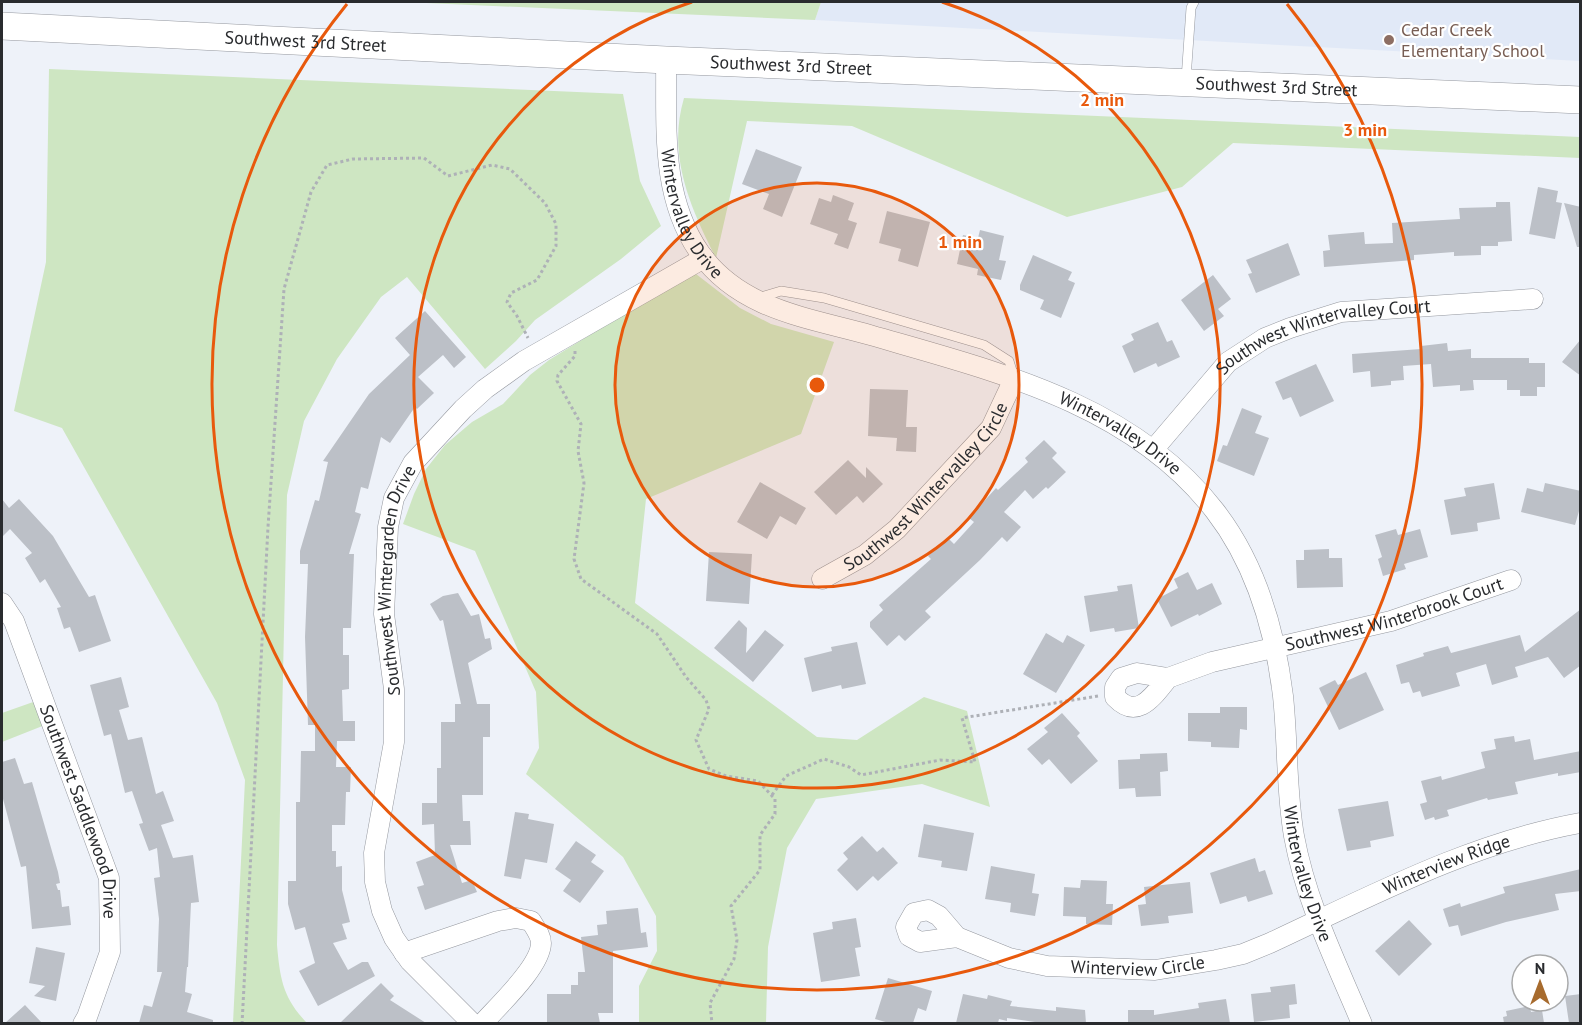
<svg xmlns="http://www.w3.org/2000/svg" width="1582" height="1025" font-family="'PT Sans',sans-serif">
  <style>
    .built { fill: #e1e9f7 }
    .green { fill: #cee6c2 }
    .building { fill: #bcc0c7 }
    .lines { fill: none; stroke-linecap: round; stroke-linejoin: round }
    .service-casing { stroke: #95989f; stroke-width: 10 }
    .minor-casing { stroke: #95989f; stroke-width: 21 }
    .secondary-casing { stroke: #95989f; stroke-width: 28 }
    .path { stroke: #aeb1b7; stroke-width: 3; stroke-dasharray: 3 3; stroke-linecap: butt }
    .service { stroke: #fff; stroke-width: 9 }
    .minor { stroke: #fff; stroke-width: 20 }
    .secondary { stroke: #fff; stroke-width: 27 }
    .ring { fill: none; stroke: #e8590c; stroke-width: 3 }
    .education-dot { fill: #8d6e63; stroke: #fff; stroke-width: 2 }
    .labels { text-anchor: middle; stroke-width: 4.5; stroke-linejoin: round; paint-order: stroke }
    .education-label { font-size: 18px; fill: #785e54; stroke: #fff; text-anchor: start }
    .street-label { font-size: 18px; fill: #292b2e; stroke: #fff }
    .centre { fill: #e8590c; stroke: #fff; stroke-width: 3 }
    .ring-label { font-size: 18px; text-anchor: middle; font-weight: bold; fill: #e8590c; stroke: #fff; stroke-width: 4.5; stroke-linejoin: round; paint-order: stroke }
  </style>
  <rect width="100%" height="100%" fill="#eef2f9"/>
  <path class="built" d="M821 2H1580V61L815 20Z"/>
  <path class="green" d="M404 2H821L815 20Z
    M49 69 623 94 640 181 661 226 621 259 535 320 516 341 485 369 407 277 381 297 337 359 304 421 287 495 277 945C280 979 283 998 307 1023H233L245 780 217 703 62 428 14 411 46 262Z
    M684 98 1580 137V158L1233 143 1182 187 1067 217 852 126 747 121 716 258C690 207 667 155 684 98Z
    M696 274 740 308 771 324 834 342 801 434 646 499 635 603 817 737 857 740 924 697 967 711 990 807 922 784 816 799 787 848 768 947 766 1023H639V986L657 951 656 916 623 857 526 774 539 748 536 692 475 551 403 524 414 494 426 469 445 445 472 422 503 404 530 375 549 360 686 276Z
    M36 701 45 725 2 742V713Z"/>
  <path class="building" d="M756 149 802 167 782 217 763 209 769 194 742 184Z
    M1538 187 1558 191 1556 202 1562 203 1555 239 1529 234Z
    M833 195 854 203 848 220 857 223 848 249 834 244 838 234 810 224 819 198 831 202Z
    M1496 202H1510L1512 241 1498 242V246H1481V255L1454 256V252L1414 255V260L1324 267 1323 251 1330 250 1328 235 1364 232 1365 244 1393 243 1392 223 1460 219 1459 208 1496 207Z
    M1564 203 1581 207V247H1577Z
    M887 211 930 222 918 267 898 261 901 249 879 243Z
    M980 230 1004 236 999 260 1006 261 1001 280 977 275 978 269 957 264 963 235 978 238Z
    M1288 243 1300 275 1256 293 1248 274 1252 273 1246 260Z
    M1033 255 1072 272 1068 280 1075 283 1061 318 1040 309 1044 300 1020 290V285Z
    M1213 275 1231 299 1218 309 1224 316 1204 331 1181 300Z
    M425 311 466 357 454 368 443 355 418 377 434 393 417 409 415 407 390 443 381 437 368 489 361 487 355 512 361 514 349 554H354L351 628H343V655H349V689L342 690 343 721H355V741H337L336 767H351L350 792H346L345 825H332V851H336V867L342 866V890L350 922 342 924 347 939 333 943 348 970 362 962H368L375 976 318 1006 299 971 315 963 305 927 295 930 288 904V881H296V802H300L301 751H315V725H308L305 637 308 564H300V551L315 500 319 501 328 462 323 461 369 394 410 355 395 338Z
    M1158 322 1167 342 1172 340 1180 357 1158 367 1156 363 1134 373 1122 346 1134 340 1131 334Z
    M1581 339V376L1562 362Z
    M1447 343 1448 351 1471 349V358H1529V363H1545V387H1537V396H1520V390H1507V380H1473L1474 390 1460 391V385L1433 387 1431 364 1403 366 1404 380 1391 381V385L1371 387 1370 371 1353 373 1352 354 1421 349V346Z
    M1316 364 1334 401 1300 417 1291 397 1283 400 1275 382Z
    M870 389 908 390 906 427H917L916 452 896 451 897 438 868 436Z
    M1242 408 1262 416 1255 433 1269 438 1254 476 1217 461 1223 445 1227 446Z
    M1044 440 1057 453 1052 458 1066 472 1048 489 1046 487 1033 499 1025 490 1004 512 1021 527 1007 542 1002 537 980 560 925 611 931 617 905 641 899 635 887 646 870 627V622L883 610 879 605 931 559 928 556 948 538 954 544 974 522 969 518 996 488 998 490 1028 462 1025 458Z
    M848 460 866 478V467L883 484 863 503 857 496 836 515 814 492Z
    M760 482 806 508 796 525 780 516 767 539 737 522Z
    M1494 483 1500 519 1477 523 1478 531 1451 535 1444 500 1466 496 1464 488Z
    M1545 483 1581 491V504L1575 525 1521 512 1527 488 1543 492Z
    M2 499 9 508 19 499 53 536 89 597 95 595 111 641 79 652 70 627 64 629 57 608 61 607 45 579 40 583 25 558 32 553 10 529 2 537Z
    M1396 529 1398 535 1420 529 1428 557 1404 564 1406 569 1383 576 1378 559 1382 557 1375 535Z
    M1329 549V558H1342L1343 587 1297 588 1296 560H1304V550Z
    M709 552 752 554 749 604 706 601Z
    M1188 572 1197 590 1212 583 1222 604 1199 616 1198 614 1171 627 1157 599 1178 588 1174 579Z
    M1132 584 1139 628 1115 632 1114 628 1090 632 1084 596 1118 591 1117 586Z
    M458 593 471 616 479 614 485 639 490 638 492 649 468 663 477 704H490V737H483V795H462L463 821H470L471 845H450L462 883 472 880 477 892 425 910 417 887 424 885 416 862 435 855 434 824 422 825V803H437V768H441V722H455V704H461L443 620 440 621 430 604 443 596Z
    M1581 609V665L1564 678 1548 657 1515 667 1518 677 1492 685 1486 664 1456 673 1460 686 1422 697 1420 691 1413 693 1409 682 1401 684 1396 665 1424 656 1423 653 1448 646 1451 653 1520 635 1525 652Z
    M739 620 747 628 746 653 765 630 784 645 753 682 714 648Z
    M1046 633 1063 643 1067 635 1085 645 1056 693 1023 674Z
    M857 642 866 684 842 689 841 685 812 692 804 658 832 651 831 647Z
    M1366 672 1384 710 1339 730 1319 688 1335 680 1338 685Z
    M121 677 129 707 119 710 128 740 142 737 156 794 163 791 174 821 161 825 173 858 193 855 199 902 191 903 188 967H187L185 992 192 994 187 1012 213 1020V1023H139L144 1005 152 1007 162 972H157L159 919 154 878 160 877 157 848 149 851 139 824 143 823 132 791 125 793 111 734 104 736 90 685Z
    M1220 707H1247V730L1240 729 1239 748 1211 747V742L1188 741V713H1220Z
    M1062 713 1080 733 1077 736 1098 761 1071 784 1049 759 1042 765 1027 749 1048 732 1044 728Z
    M1514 736 1515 742 1530 739 1534 760 1581 751V772L1558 776V773L1515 782 1518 794 1488 800 1487 798 1447 810 1449 816 1435 820 1434 817 1425 820 1420 804 1427 802 1421 781 1441 776 1442 780 1485 768 1481 752 1496 749 1494 739Z
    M1167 753 1168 771 1160 772 1161 796 1136 797 1135 788 1119 789 1118 760 1140 759V754Z
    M15 758 24 784 32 782 58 872 60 883 56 884 58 890H60L62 907 69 906 71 925 32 929 26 866 21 867 2 795V762Z
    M1388 801 1394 836 1370 841 1371 847 1347 851 1338 809Z
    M515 812 529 814 528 819 554 824 547 863 525 859 521 879 504 876Z
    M924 824 974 833 967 871 941 867 942 861 918 857Z
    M862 836 877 852 883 847 898 863 878 881 873 876 857 891 837 870 848 859 843 853Z
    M576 841 596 855 591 862 604 871 580 903 563 891 571 880 555 869Z
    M1255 858 1259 872 1265 870 1273 894 1248 902 1246 896 1220 904 1210 873Z
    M991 866 1035 874 1032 893 1039 894 1035 916 1010 912 1011 903 985 899Z
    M1581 869V891L1555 894 1559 910 1506 922 1461 936 1458 925 1449 927 1443 909 1460 903 1461 907 1505 893 1503 887Z
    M1081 880 1107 881 1106 904H1113L1112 925 1086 924V917L1063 916 1064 887 1080 888Z
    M1190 882 1193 913 1168 916 1169 923 1141 926 1138 905 1146 904 1144 887Z
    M638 908 641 933 646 932 648 947 613 951V1013H598L600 1023H547V994H571V985H578V972H585L581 937 598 935 597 925 607 924 606 911Z
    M856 918 861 947 855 948 860 976 821 982 813 933 833 929 832 922Z
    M1409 920 1432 944 1399 976 1375 951Z
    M36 947 65 953 56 1001 34 996 45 986 29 983Z
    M888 978 932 991 926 1011 918 1008 913 1023H889L875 1019Z
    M381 983 394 996 390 1000 426 1023H340Z
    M1295 984 1297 1004 1289 1005 1290 1018 1254 1022 1251 994 1271 992 1270 987Z
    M963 994 987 999 988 995 1012 1001 1010 1006 1056 1011V1007L1085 1010 1086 1023H1034L1035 1022 1007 1018V1021L999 1019 998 1023H956Z
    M1581 994V1023H1569L1565 996Z
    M1226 999 1230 1023H1128V1010H1154V1015L1199 1008 1198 1003Z
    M25 1005 42 1023H5Z
    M1530 1006 1531 1012 1542 1010 1544 1023H1504L1503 1017 1507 1016 1506 1011Z"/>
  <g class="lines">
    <g class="service-casing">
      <path id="service" d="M1186 79 1191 8 1194 2
        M758 298 781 291 824 298 984 345 1009 361 1014 377"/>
    </g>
    <g class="minor-casing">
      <g id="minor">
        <path id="s1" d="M666 60C667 126 660 196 700 253 740 310 810 318 870 335 994 371 1132 403 1215 511 1256 564 1275 630 1283 696 1288 743 1286 790 1294 836 1306 902 1336 962 1362 1024"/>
        <path id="s2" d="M1153 450 1228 362 1265 338 1290 328 1341 312 1533 299"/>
        <path id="s3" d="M822 579 865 555 897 529 991 428 1014 379"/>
        <path id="s4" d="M2 603 14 621 109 878 110 952 87 1017 83 1024"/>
        <path id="s5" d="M1168 678C1153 696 1138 721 1115 697V687L1121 678 1137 673 1168 678 1212 662 1391 621 1511 580"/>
        <path id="s6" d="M957 937 920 942 909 936 906 927 914 913 928 910 939 916 957 937 1009 958 1047 966 1155 970 1216 960 1243 954 1270 943C1371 896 1470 843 1580 823"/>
        <path d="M404 953 498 921 516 918 531 921C535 928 541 935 541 943 541 966 498 1006 482 1024"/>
        <path id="s7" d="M473 1024 410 961 394 938 382 911 375 882 374 853 394 742V689L384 614 388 527 394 498 413 463 463 409 485 389 524 361 704 258"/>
      </g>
    </g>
    <g class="secondary-casing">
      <g id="secondary">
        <path id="s8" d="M2 26 666 60 1580 100"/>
      </g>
    </g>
    <path class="path" d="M575 351V356L558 375 557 381 581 424 578 451 584 483 574 559 581 579 657 634 686 677 706 700 709 709 696 740 709 769 726 776 758 781 775 799V814L760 835V870L731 906 737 940 734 959 710 1003 712 1024
      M772 795 786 776 824 759 849 767 861 775 940 760 975 762 962 718 1098 696
      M242 1024 268 527 284 289 311 192 327 165 353 159 424 158 448 176 492 165 510 169 545 203 556 224V246L537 280 511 293 507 302 517 316 528 338"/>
    <use href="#service" class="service"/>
    <use href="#minor" class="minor"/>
    <use href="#secondary" class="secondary"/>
  </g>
  <circle cx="817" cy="385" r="202" fill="#e8590c" fill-opacity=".12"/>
  <g class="ring">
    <circle cx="817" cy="385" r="202"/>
    <path d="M942 2A403 403 0 1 1 692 2"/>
    <path d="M1287 4A605 605 0 1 1 347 4"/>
  </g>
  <circle class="education-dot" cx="1389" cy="40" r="6"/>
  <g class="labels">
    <g class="education-label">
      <text x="1401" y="36">Cedar Creek<tspan x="1401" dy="21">Elementary School</tspan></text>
    </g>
    <g class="street-label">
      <text dy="6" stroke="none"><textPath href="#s8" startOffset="304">Southwest 3rd Street</textPath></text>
      <text dy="6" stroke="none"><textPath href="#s8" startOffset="790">Southwest 3rd Street</textPath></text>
      <text dy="6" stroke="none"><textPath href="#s8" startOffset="1276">Southwest 3rd Street</textPath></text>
      <text dy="6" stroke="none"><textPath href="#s1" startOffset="159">Wintervalley Drive</textPath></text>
      <text dy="6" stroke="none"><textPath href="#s2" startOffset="216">Southwest Wintervalley Court</textPath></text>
      <text dy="6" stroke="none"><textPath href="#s1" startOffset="663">Wintervalley Drive</textPath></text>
      <text dy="6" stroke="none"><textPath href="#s3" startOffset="141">Southwest Wintervalley Circle</textPath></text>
      <text dy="6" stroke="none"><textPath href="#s7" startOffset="482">Southwest Wintergarden Drive</textPath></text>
      <text dy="6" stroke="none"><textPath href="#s5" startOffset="372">Southwest Winterbrook Court</textPath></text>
      <text dy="6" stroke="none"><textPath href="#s4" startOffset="224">Southwest Saddlewood Drive</textPath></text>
      <text dy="6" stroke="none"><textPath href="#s6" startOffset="645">Winterview Ridge</textPath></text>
      <text dy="6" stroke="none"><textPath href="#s1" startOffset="1167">Wintervalley Drive</textPath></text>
      <text dy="6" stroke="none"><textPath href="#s6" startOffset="316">Winterview Circle</textPath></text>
    </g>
  </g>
  <circle cx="817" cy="385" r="9" class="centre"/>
  <g class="ring-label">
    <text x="1102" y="106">2 min</text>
    <text x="1365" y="136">3 min</text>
    <text x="960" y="248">1 min</text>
  </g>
  <rect width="1582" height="1025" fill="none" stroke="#292b2e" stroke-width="6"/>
  <g transform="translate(1540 983)"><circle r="28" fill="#ffffff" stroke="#a9aaab" stroke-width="1.5"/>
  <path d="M0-4.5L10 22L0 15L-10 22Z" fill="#a76b2e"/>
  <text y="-9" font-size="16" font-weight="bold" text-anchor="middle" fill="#292b2e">N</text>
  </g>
</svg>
